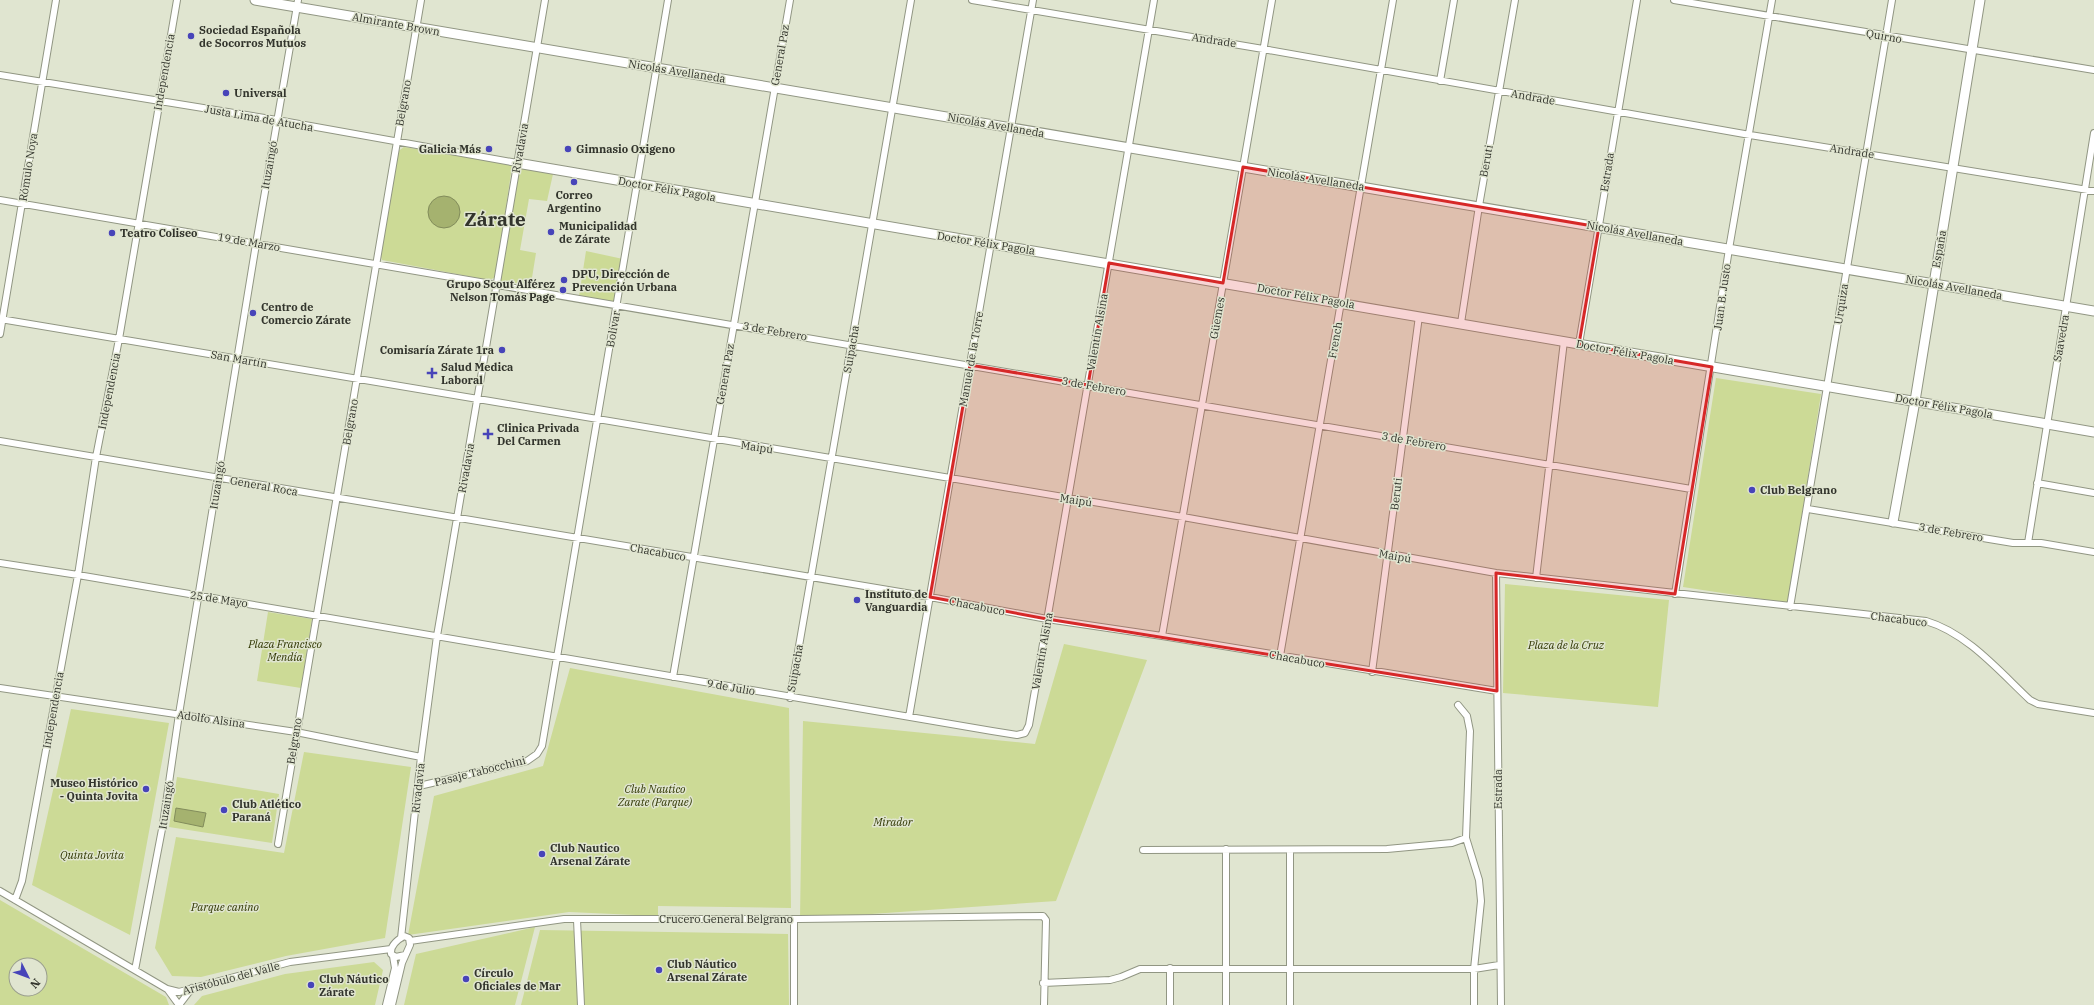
<svg xmlns="http://www.w3.org/2000/svg" width="2094" height="1005" font-family="'IBM Plex Serif',serif">
  <style>
    .green { fill: #ccda96; fill-rule: evenodd }
    .water { fill: #a5b26f; stroke: #828c5b }
    .lines { fill: none; stroke-linecap: round; stroke-linejoin: round }
    .street-casing { stroke: #919683; stroke-width: 8 }
    .secondary-casing { stroke: #919683; stroke-width: 11 }
    .street { stroke: #fff; stroke-width: 6 }
    .secondary { stroke: #fff; stroke-width: 9 }
    .marked { fill: #d62828; fill-opacity: 0.2; stroke: #d62828; stroke-width: 3; stroke-linejoin: round }
    .poi-dot { fill: #4744b9; stroke: #e0e5d0; stroke-width: 1.5 }
    .labels { text-anchor: middle; stroke-width: 3; stroke-linejoin: round; paint-order: stroke }
    .street-label { font-size: 11px; fill: #32342c; stroke: #e0e5d0 }
    .poi-label { font-size: 11px; font-weight: bold; fill: #32342c; stroke: #e0e5d0; text-anchor: start }
    .park-label { font-size: 11px; font-style: italic; fill: #313803; stroke: #e0e5d0 }
    .town-label { font-size: 19px; font-weight: bold; fill: #32342c; stroke: #e0e5d0 }
  </style>
  <rect width="100%" height="100%" fill="#e0e5d0"/>
  <path class="green" d="M404 147 510 164 512 166 496 277 489 280 382 260 381 257 397 152Z
    M519 168 553 174 547 201 529 199 520 250 536 253 531 284 500 282Z
    M586 251 623 259 615 303 579 296Z
    M1716 378 1821 394 1788 603 1683 587Z
    M1505 584 1669 600 1658 707 1503 693Z
    M268 612 312 619 301 688 257 681Z
    M1064 644 1147 660 1056 901 800 919 803 721 1035 744Z
    M570 668 789 708 791 908 658 906V916L569 912 408 935 434 796 543 766Z
    M71 709 169 723 130 935 32 885Z
    M304 752 411 767 385 938 286 956 201 977 172 976 155 948 176 837 284 853Z
    M177 777 279 794 272 843 169 827Z
    M0 900 166 997 169 1005H0ZM16 965H40V989H16Z
    M535 927 515 1005H404L416 954Z
    M540 930 788 934 789 1005H521Z
    M374 962 383 970 375 1005H194L202 996 285 974Z"/>
  <path class="water" d="M428 212a16 16 0 1 1 32 0a16 16 0 1 1-32 0Z
    M176 808 206 813 203 827 174 821Z"/>
  <g class="lines">
    <g class="street-casing">
      <path id="street" d="M972 0 1263 49 1750 135 2094 191
        M1674 0 2094 70
        M0 75 277 120 517 163
        M1440 81 1454 0
        M0 200 1691 489
        M0 319 1183 517 1496 573 1926 621C1967 633 1999 671 2030 700L2038 704 2094 713
        M1461 323 1479 206 1515 0
        M0 334 56 0
        M1579 344 1637 0
        M0 441 930 597 1047 619 1162 636 1497 691
        M2037 483 2094 493
        M1808 509 2013 543H2041L2094 552
        M2028 543 2094 133
        M0 563 78 575 992 731 1017 735 1025 733 1029 725 1154 0
        M1496 573 1501 1005
        M1536 578 1564 341
        M1675 594 1729 249 1772 0
        M1790 607 1892 0
        M1162 636 1272 0
        M1280 656 1393 0
        M1372 672 1419 316
        M673 677 790 0
        M0 688 296 732 421 757
        M790 698 911 0
        M1458 705 1467 716 1470 731 1466 838 1479 880 1481 901 1474 969V1005
        M909 717 1033 0
        M419 786 527 761 537 754 542 746 668 0
        M278 844 421 0
        M1143 850 1387 849 1452 843 1466 838
        M0 891 167 989 179 992 290 962 391 949
        M15 900 22 881 78 575 96 457 119 339 177 0
        M794 919V1005
        M577 920 581 1005
        M401 938 421 757 437 636 545 0
        M410 941 564 919H800L1043 916 1046 920 1044 1005
        M1170 968V1005
        M135 970 163 824 179 714 256 244 298 0
        M1043 983 1110 980 1121 977 1140 969H1474L1499 965
        M168 990 179 1005
        M179 1005 192 988
        M386 1005 395 968 393 956
        M392 1005 402 963 410 945 409 938 404 936C397 940 390 946 391 954L396 957 405 955
        M1226 1005V849
        M1290 1005V850"/>
    </g>
    <g class="secondary-casing">
      <path id="secondary" d="M255 0 2094 311
        M517 163 2094 432
        M1893 522 1915 401 1980 0"/>
    </g>
    <use href="#street" class="street"/>
    <use href="#secondary" class="secondary"/>
  </g>
  <path class="marked" d="M1243 167 1599 227 1579 344 1712 367 1675 594 1496 573 1497 691 1047 619 930 597 970 365 1088 385 1109 263 1223 283Z"/>
  <g class="poi-dot">
    <circle cx="191" cy="36" r="4"/>
    <circle cx="226" cy="93" r="4"/>
    <circle cx="489" cy="149" r="4"/>
    <circle cx="568" cy="149" r="4"/>
    <circle cx="574" cy="182" r="4"/>
    <circle cx="551" cy="232" r="4"/>
    <circle cx="112" cy="233" r="4"/>
    <circle cx="564" cy="280" r="4"/>
    <circle cx="563" cy="290" r="4"/>
    <circle cx="253" cy="313" r="4"/>
    <circle cx="502" cy="350" r="4"/>
    <path d="M430 367h4v4h4v4h-4v4h-4v-4h-4v-4h4z"/>
    <path d="M486 428h4v4h4v4h-4v4h-4v-4h-4v-4h4z"/>
    <circle cx="1752" cy="490" r="4"/>
    <circle cx="857" cy="600" r="4"/>
    <circle cx="146" cy="789" r="4"/>
    <circle cx="224" cy="810" r="4"/>
    <circle cx="542" cy="854" r="4"/>
    <circle cx="659" cy="970" r="4"/>
    <circle cx="466" cy="979" r="4"/>
    <circle cx="311" cy="985" r="4"/>
  </g>
  <g class="labels">
    <g class="street-label">
      <text transform="translate(396 24) rotate(10)" y="4">Almirante Brown</text>
      <text transform="translate(1884 36) rotate(10)" y="4">Quirno</text>
      <text transform="translate(1214 40) rotate(9)" y="4">Andrade</text>
      <text transform="translate(780 55) rotate(-80)" y="4">General Paz</text>
      <text transform="translate(677 71) rotate(9)" y="4">Nicolás Avellaneda</text>
      <text transform="translate(164 72) rotate(-80)" y="4">Independencia</text>
      <text transform="translate(1533 97) rotate(10)" y="4">Andrade</text>
      <text transform="translate(403 103) rotate(-80)" y="4">Belgrano</text>
      <text transform="translate(259 118) rotate(10)" y="4">Justa Lima de Atucha</text>
      <text transform="translate(996 125) rotate(10)" y="4">Nicolás Avellaneda</text>
      <text transform="translate(520 148) rotate(-80)" y="4">Rivadavia</text>
      <text transform="translate(1852 151) rotate(9)" y="4">Andrade</text>
      <text transform="translate(1486 161) rotate(-80)" y="4">Beruti</text>
      <text transform="translate(269 165) rotate(-80)" y="4">Ituzaingó</text>
      <text transform="translate(28 167) rotate(-81)" y="4">Rómulo Noya</text>
      <text transform="translate(1607 172) rotate(-81)" y="4">Estrada</text>
      <text transform="translate(1316 179) rotate(9)" y="4">Nicolás Avellaneda</text>
      <text transform="translate(667 189) rotate(10)" y="4">Doctor Félix Pagola</text>
      <text transform="translate(1635 233) rotate(10)" y="4">Nicolás Avellaneda</text>
      <text transform="translate(249 242) rotate(10)" y="4">19 de Marzo</text>
      <text transform="translate(986 243) rotate(9)" y="4">Doctor Félix Pagola</text>
      <text transform="translate(1939 249) rotate(-80)" y="4">España</text>
      <text transform="translate(1954 287) rotate(10)" y="4">Nicolás Avellaneda</text>
      <text transform="translate(1306 296) rotate(10)" y="4">Doctor Félix Pagola</text>
      <text transform="translate(1722 297) rotate(-82)" y="4">Juan B. Justo</text>
      <text transform="translate(1841 304) rotate(-81)" y="4">Urquiza</text>
      <text transform="translate(1217 318) rotate(-80)" y="4">Güemes</text>
      <text transform="translate(613 329) rotate(-80)" y="4">Bolívar</text>
      <text transform="translate(775 331) rotate(10)" y="4">3 de Febrero</text>
      <text transform="translate(1097 332) rotate(-80)" y="4">Valentín Alsina</text>
      <text transform="translate(2061 338) rotate(-80)" y="4">Saavedra</text>
      <text transform="translate(1335 340) rotate(-80)" y="4">French</text>
      <text transform="translate(851 349) rotate(-80)" y="4">Suipacha</text>
      <text transform="translate(1625 352) rotate(10)" y="4">Doctor Félix Pagola</text>
      <text transform="translate(239 359) rotate(10)" y="4">San Martín</text>
      <text transform="translate(971 359) rotate(-80)" y="4">Manuel de la Torre</text>
      <text transform="translate(725 374) rotate(-80)" y="4">General Paz</text>
      <text transform="translate(1094 386) rotate(10)" y="4">3 de Febrero</text>
      <text transform="translate(109 391) rotate(-79)" y="4">Independencia</text>
      <text transform="translate(1944 406) rotate(10)" y="4">Doctor Félix Pagola</text>
      <text transform="translate(350 422) rotate(-80)" y="4">Belgrano</text>
      <text transform="translate(1414 441) rotate(10)" y="4">3 de Febrero</text>
      <text transform="translate(757 447) rotate(9)" y="4">Maipú</text>
      <text transform="translate(466 468) rotate(-80)" y="4">Rivadavia</text>
      <text transform="translate(217 485) rotate(-81)" y="4">Ituzaingó</text>
      <text transform="translate(264 486) rotate(10)" y="4">General Roca</text>
      <text transform="translate(1396 494) rotate(-83)" y="4">Beruti</text>
      <text transform="translate(1076 500) rotate(9)" y="4">Maipú</text>
      <text transform="translate(1951 532) rotate(10)" y="4">3 de Febrero</text>
      <text transform="translate(658 552) rotate(10)" y="4">Chacabuco</text>
      <text transform="translate(1395 556) rotate(10)" y="4">Maipú</text>
      <text transform="translate(219 599) rotate(9)" y="4">25 de Mayo</text>
      <text transform="translate(977 606) rotate(11)" y="4">Chacabuco</text>
      <text transform="translate(1899 619) rotate(7)" y="4">Chacabuco</text>
      <text transform="translate(1042 651) rotate(-80)" y="4">Valentín Alsina</text>
      <text transform="translate(1297 659) rotate(10)" y="4">Chacabuco</text>
      <text transform="translate(795 668) rotate(-80)" y="4">Suipacha</text>
      <text transform="translate(731 687) rotate(10)" y="4">9 de Julio</text>
      <text transform="translate(53 710) rotate(-80)" y="4">Independencia</text>
      <text transform="translate(211 719) rotate(8)" y="4">Adolfo Alsina</text>
      <text transform="translate(294 741) rotate(-81)" y="4">Belgrano</text>
      <text transform="translate(480 771) rotate(-14)" y="4">Pasaje Tabocchini</text>
      <text transform="translate(418 788) rotate(-84)" y="4">Rivadavia</text>
      <text transform="translate(1498 789) rotate(-90)" y="4">Estrada</text>
      <text transform="translate(166 805) rotate(-81)" y="4">Ituzaingó</text>
      <text x="726" y="923">Crucero General Belgrano</text>
      <text transform="translate(231 978) rotate(-15)" y="4">Aristóbulo del Valle</text>
    </g>
    <g class="poi-label">
      <text x="199" y="34">Sociedad Española<tspan x="199" dy="13">de Socorros Mutuos</tspan></text>
      <text x="234" y="97">Universal</text>
      <text x="481" y="153" text-anchor="end">Galicia Más</text>
      <text x="576" y="153">Gimnasio Oxigeno</text>
      <text x="574" y="199" text-anchor="middle">Correo<tspan x="574" dy="13">Argentino</tspan></text>
      <text x="559" y="230">Municipalidad<tspan x="559" dy="13">de Zárate</tspan></text>
      <text x="120" y="237">Teatro Coliseo</text>
      <text x="572" y="278">DPU, Dirección de<tspan x="572" dy="13">Prevención Urbana</tspan></text>
      <text x="555" y="288" text-anchor="end">Grupo Scout Alférez<tspan x="555" dy="13">Nelson Tomás Page</tspan></text>
      <text x="261" y="311">Centro de<tspan x="261" dy="13">Comercio Zárate</tspan></text>
      <text x="494" y="354" text-anchor="end">Comisaría Zárate 1ra</text>
      <text x="441" y="371">Salud Medica<tspan x="441" dy="13">Laboral</tspan></text>
      <text x="497" y="432">Clinica Privada<tspan x="497" dy="13">Del Carmen</tspan></text>
      <text x="1760" y="494">Club Belgrano</text>
      <text x="865" y="598">Instituto de<tspan x="865" dy="13">Vanguardia</tspan></text>
      <text x="138" y="787" text-anchor="end">Museo Histórico<tspan x="138" dy="13">- Quinta Jovita</tspan></text>
      <text x="232" y="808">Club Atlético<tspan x="232" dy="13">Paraná</tspan></text>
      <text x="550" y="852">Club Nautico<tspan x="550" dy="13">Arsenal Zárate</tspan></text>
      <text x="667" y="968">Club Náutico<tspan x="667" dy="13">Arsenal Zárate</tspan></text>
      <text x="474" y="977">Círculo<tspan x="474" dy="13">Oficiales de Mar</tspan></text>
      <text x="319" y="983">Club Náutico<tspan x="319" dy="13">Zárate</tspan></text>
    </g>
    <g class="park-label">
      <text x="285" y="648">Plaza Francisco<tspan x="285" dy="13">Mendía</tspan></text>
      <text x="1566" y="649">Plaza de la Cruz</text>
      <text x="655" y="793">Club Nautico<tspan x="655" dy="13">Zarate (Parque)</tspan></text>
      <text x="893" y="826">Mirador</text>
      <text x="92" y="859">Quinta Jovita</text>
      <text x="225" y="911">Parque canino</text>
    </g>
    <g class="town-label">
      <text x="495" y="226">Zárate</text>
    </g>
  </g>
  <g transform="translate(28 977) rotate(132)"><circle r="19" fill="#e0e5d0" stroke="#9a9e8e"/>
  <path d="M0-3L7 15L0 10L-7 15Z" fill="#4744b9"/>
  <text y="-6" font-size="11" font-weight="bold" text-anchor="middle" fill="#32342c">N</text>
  </g>
</svg>
